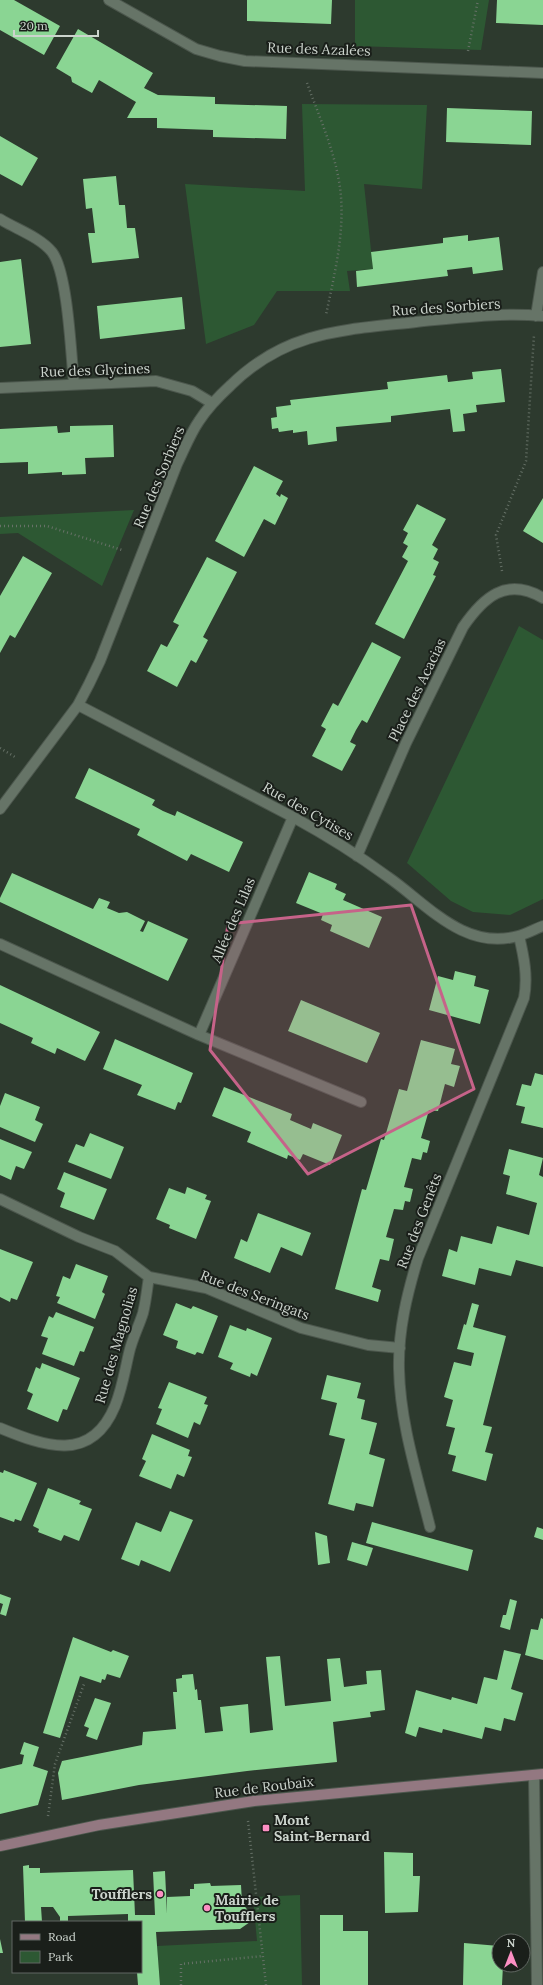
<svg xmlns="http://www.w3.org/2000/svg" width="543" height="1985" font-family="Lora,serif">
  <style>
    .green { fill: #2d5833 }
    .building { fill: #8ad593 }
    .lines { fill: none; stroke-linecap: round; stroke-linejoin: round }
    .minor-casing { stroke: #4c574d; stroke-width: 12 }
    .secondary-casing { stroke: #4c574d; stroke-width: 12 }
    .path { stroke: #667167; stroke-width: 2.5; stroke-dasharray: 1 3; stroke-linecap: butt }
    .minor { stroke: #667467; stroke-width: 10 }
    .secondary { stroke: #937881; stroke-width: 10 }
    .marked { fill: #c66389; fill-opacity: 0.2; stroke: #c66389; stroke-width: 3; stroke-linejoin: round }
    .poi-dot { fill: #fc8fc3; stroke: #1a1f1a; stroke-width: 1.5 }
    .labels { text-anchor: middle; stroke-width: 4; stroke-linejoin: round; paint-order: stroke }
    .street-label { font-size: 14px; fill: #ccd4cd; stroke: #1a1f1a }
    .poi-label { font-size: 14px; font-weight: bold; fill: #ccd4cd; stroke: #1a1f1a; text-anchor: start }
  </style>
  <rect width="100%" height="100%" fill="#2d3a2e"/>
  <path class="green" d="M355 0H489L481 50 355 46Z
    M302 104 427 105 422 189 364 184 373 269 347 271 350 291H277L254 325 206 344 185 184 305 191Z
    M134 510 102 586 18 533 0 534V517Z
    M519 626 543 640V899L510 915 473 912 451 901 407 863Z
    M300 1895 302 1985H160L157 1946 257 1941 253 1897Z"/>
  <path class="building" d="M0 0H14L60 26 44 55 0 30Z
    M247 0H332L331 24 247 21Z
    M497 0H543V25L496 23Z
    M78 29 153 73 144 88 158 95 215 97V104L287 106 286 139 213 137V130L157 128V118H127L136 102 99 80 92 93 72 82 71 77 56 68Z
    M447 108 532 111 531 145 446 142Z
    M0 136 38 158 22 186 0 174Z
    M116 176 119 205H125L127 228H135L139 258 92 263 88 233H95L92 208 86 209 83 179Z
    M468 235V241L499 237 503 270 473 274 472 267 447 270 448 276 357 287 356 271 373 269 371 252 443 243V238Z
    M21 259 31 344 0 347V262Z
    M182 297 185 329 100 339 97 306Z
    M501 369 505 402 476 405 477 412 463 414 465 431 453 432 450 409 391 416V422L336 427 337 441 308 445 307 431 293 433V430L279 432 278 428 272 429 271 418 277 417 276 407 291 405 290 400 388 389 387 382 447 375 448 382 473 379 472 372Z
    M113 425 114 457 85 458 86 474 62 475V472L28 474V462L0 463V429L57 426 58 433 70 432V426Z
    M254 466 283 481 276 494 280 497 281 494 288 498 275 525 264 519 244 557 215 541Z
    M543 498V543L523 531Z
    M417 504 446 519 432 545 438 549 433 559 439 562 433 575 436 576 404 639 375 624 408 561 402 557 408 546 403 543 408 533 403 530Z
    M23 556 52 573 15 638 10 635 0 653V596Z
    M207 557 237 572 203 637 208 640 196 663 191 660 177 687 147 671 161 644 167 647 179 625 173 622Z
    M372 642 401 657 367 723 362 720 356 730 350 742 356 745 342 771 312 756 326 729 321 726 333 703 338 706Z
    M89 768 155 800 152 805 163 811 175 816 177 811 243 842 229 872 191 854 187 861 137 835 140 829 75 798Z
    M309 872 337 884 335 889 346 894 343 900 382 917 369 948 330 931 332 925 321 920 323 914 296 903Z
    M12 873 93 909 99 898 110 902 107 908 119 913 127 912 145 921 140 931 143 932 148 921 188 939 168 981 0 902V898Z
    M455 971 476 976 474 986 489 990 480 1024 429 1010 438 976 453 980Z
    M0 985 100 1032 85 1061 57 1048 55 1054 31 1043 33 1038 0 1023Z
    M301 1000 380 1033 367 1063 288 1031Z
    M115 1039 193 1073 181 1103 178 1102 175 1110 137 1095 142 1085 103 1069Z
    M421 1040 455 1049 451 1064 460 1066 454 1087 445 1084 438 1111 429 1110 421 1138 430 1141 427 1153 423 1152 421 1160 412 1158 404 1187 413 1189 410 1202 405 1201 403 1210 394 1209 386 1237 394 1239 389 1261 380 1259 372 1287 381 1290 378 1302 335 1289 362 1189 366 1190 381 1139 384 1140 399 1089 407 1091Z
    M535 1073 543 1075V1128L521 1123 525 1107 516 1105 522 1084 531 1086Z
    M224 1087 292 1114 290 1120 311 1129 313 1123 342 1135 330 1165 303 1154 300 1160 288 1155 287 1159 247 1142 251 1132 212 1116Z
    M5 1093 40 1107 35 1120 43 1124 35 1142 0 1127V1106Z
    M90 1133 124 1147 111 1179 68 1162 76 1144 84 1147Z
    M0 1139 32 1152 24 1169 16 1166 11 1180 0 1175Z
    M509 1149 543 1158 539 1175 543 1177V1267L516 1260 511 1276 479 1268 475 1285 442 1276 449 1249 457 1252 461 1236 492 1244 497 1226 529 1235 537 1203 506 1194 510 1176 503 1174Z
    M64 1172 107 1189 94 1220 60 1207 65 1193 57 1189Z
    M187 1187 207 1195 205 1199 211 1201 196 1239 169 1228 170 1225 156 1219 169 1188 185 1194Z
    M258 1213 311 1233 302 1256 281 1247 270 1273 234 1258 241 1239 247 1242Z
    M0 1249 33 1262 17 1300 11 1298 10 1302 0 1297Z
    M76 1264 108 1276 102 1292 105 1294 95 1319 57 1303 60 1297 56 1296 63 1276 70 1279Z
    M176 1303 191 1309 193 1306 218 1316 203 1354 197 1352 195 1355 176 1348 178 1341 163 1335Z
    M472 1303 479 1305 473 1327 506 1336 483 1425 492 1427 485 1452 493 1454 486 1481 452 1471 456 1456 448 1454 455 1428 446 1426 453 1400 444 1397 454 1362 471 1366 474 1353 457 1349 464 1324 466 1325Z
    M56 1312 94 1327 84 1352 80 1351 74 1366 42 1354 48 1338 41 1336 49 1316 53 1318Z
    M230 1325 246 1331 247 1328 272 1338 257 1376 251 1373 250 1377 230 1369 233 1363 218 1357Z
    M42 1363 80 1378 67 1410 63 1409 58 1422 27 1409 33 1394 27 1391 36 1367 40 1369Z
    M327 1375 361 1383 357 1398 365 1400 361 1419 377 1423 369 1454 385 1459 373 1507 356 1503 354 1511 328 1504 345 1439 329 1435 337 1403 321 1399Z
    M169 1382 207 1397 204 1404 208 1405 200 1425 194 1422 188 1438 156 1424 162 1409 158 1408Z
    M152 1434 190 1450 188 1456 192 1457 184 1477 177 1474 171 1489 139 1476 146 1461 142 1459Z
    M4 1470 37 1483 21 1521 15 1519 14 1522 0 1517V1472L3 1473Z
    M48 1488 81 1501 79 1504 92 1509 79 1541 64 1535 61 1541 38 1532 39 1529 33 1526Z
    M170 1511 193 1520 170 1572 141 1560 139 1566 121 1559 136 1522 161 1532Z
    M372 1522 473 1550 468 1571 366 1543Z
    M537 1527 543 1529V1540L534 1537Z
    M315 1532 327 1536 330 1563 318 1565Z
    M352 1542 373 1548 367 1566 347 1560Z
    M0 1594 11 1598 6 1616 0 1614 3 1604 0 1603Z
    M510 1599 517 1601 510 1630 500 1627 503 1615H506Z
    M541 1618 543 1619V1660L525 1655 531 1629 538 1630Z
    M73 1637 111 1652 113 1650 129 1656 120 1678 107 1674 105 1680 102 1679 101 1683 80 1676 60 1738 43 1733Z
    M504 1650 521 1654 511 1689 523 1693 515 1721 504 1718 501 1731 485 1727 482 1739 443 1729 442 1733 419 1727 416 1737 405 1733 416 1690 451 1700 452 1697 477 1704 484 1677 497 1680Z
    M280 1656 285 1706 331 1701 327 1659 340 1658 344 1687 367 1684 366 1671 381 1670 385 1710 370 1712 371 1717 333 1722 337 1762 247 1771 139 1785 62 1800 58 1773 62 1761 142 1745 143 1732 176 1729 173 1692H177L176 1679 182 1678V1675L193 1674 195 1690 197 1689 198 1700H201L205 1733 223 1731 220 1707 248 1704 250 1733 273 1730 266 1657Z
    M95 1698 111 1703 97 1740 86 1736 89 1728 84 1726Z
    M24 1742 39 1747 33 1766 48 1771 38 1805 0 1814V1769L22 1764 24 1755 20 1754Z
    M384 1852 413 1853V1876H420L418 1912 385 1913Z
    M29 1865V1868H40V1873L133 1870 135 1915H155L153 1872 165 1871 167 1914V1897L190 1896V1889H194V1884L210 1883 211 1886 241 1885 242 1903 250 1913V1922L240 1929 156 1932 160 1985H138L137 1972H141V1922L128 1921V1914L68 1916V1922H60V1917L53 1907H41L42 1922H25L23 1866Z
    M320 1915H343V1931H368V1985H320Z
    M0 1939 3 1953H0Z
    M464 1943 499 1946V1965H503L502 1985H463Z"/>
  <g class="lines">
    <g class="minor-casing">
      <path id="minor" d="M109 0 196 49 220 56 245 61 543 73
        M0 219C16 229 40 237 52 252 68 273 71 355 74 384
        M536 316 543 272
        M0 388 156 381 192 391 212 403
        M78 705 293 817C326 835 358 855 388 877 427 904 464 951 518 936 526 934 535 929 543 926
        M0 809 78 705 89 684 100 661 177 464C184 450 190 434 199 421 208 407 219 396 231 385 286 331 343 330 416 322 457 318 501 312 543 316
        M357 856 406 743 463 627C483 598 506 576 543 598
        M0 944 199 1035 361 1102
        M199 1035 293 817
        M0 1199 79 1237 115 1251 149 1277 206 1288 301 1328 368 1345 400 1348
        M0 1428C44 1446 91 1464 115 1406 122 1389 125 1370 129 1353 132 1339 139 1326 143 1313 146 1301 147 1289 149 1277
        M430 1527C417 1475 400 1422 399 1369 398 1331 407 1294 418 1258L524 998C528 977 524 957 519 936
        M534 1775 537 1985"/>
    </g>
    <g class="secondary-casing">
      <path id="secondary" d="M0 1846 99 1825 254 1801 543 1774"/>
    </g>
    <path class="path" d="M468 51 478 0
      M307 83C320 119 338 158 341 197 344 237 334 276 326 315
      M0 526H47L122 550
      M502 571 496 535 526 461 534 335
      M0 748 15 757
      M48 1816 55 1764 84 1684
      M248 1821 266 1985
      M181 1985V1964L263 1956"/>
    <use href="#minor" class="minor"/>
    <use href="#secondary" class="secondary"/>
  </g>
  <path class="marked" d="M411 905 474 1089 308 1174 210 1050 228 924Z"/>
  <g class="poi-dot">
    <rect x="262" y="1824" width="8" height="8" rx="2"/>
    <circle cx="160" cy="1894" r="4"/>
    <circle cx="207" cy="1908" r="4"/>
  </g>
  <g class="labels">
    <g class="street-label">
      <text transform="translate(319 49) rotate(2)" y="5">Rue des Azalées</text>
      <text transform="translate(446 307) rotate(-4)" y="5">Rue des Sorbiers</text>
      <text transform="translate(95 370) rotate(-2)" y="5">Rue des Glycines</text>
      <text transform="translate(159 477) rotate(-67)" y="5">Rue des Sorbiers</text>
      <text transform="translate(417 690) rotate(-64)" y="5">Place des Acacias</text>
      <text transform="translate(308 811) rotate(30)" y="5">Rue des Cytises</text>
      <text transform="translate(233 920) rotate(-67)" y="5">Allée des Lilas</text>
      <text transform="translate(419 1221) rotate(-69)" y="5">Rue des Genêts</text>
      <text transform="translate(255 1295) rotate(21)" y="5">Rue des Seringats</text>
      <text transform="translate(116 1345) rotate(-74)" y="5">Rue des Magnolias</text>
      <text transform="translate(264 1787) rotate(-7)" y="5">Rue de Roubaix</text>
    </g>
    <g class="poi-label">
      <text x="274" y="1825">Mont<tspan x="274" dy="16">Saint-Bernard</tspan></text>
      <text x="152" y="1899" text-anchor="end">Toufflers</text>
      <text x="215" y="1905">Mairie de<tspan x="215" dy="16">Toufflers</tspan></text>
    </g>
  </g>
  <rect x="12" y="1921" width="130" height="52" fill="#1a1f1a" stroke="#616762"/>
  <rect x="20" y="1934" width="20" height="6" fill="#937881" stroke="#616762"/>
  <text x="48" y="1941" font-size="12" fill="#ccd4cd">Road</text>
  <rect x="20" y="1951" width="20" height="12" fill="#2d5833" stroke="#616762"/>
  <text x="48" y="1961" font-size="12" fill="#ccd4cd">Park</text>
  <g transform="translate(511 1953)"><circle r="19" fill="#1a1f1a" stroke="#616762"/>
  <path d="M0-3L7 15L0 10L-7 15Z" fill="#fc8fc3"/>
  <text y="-6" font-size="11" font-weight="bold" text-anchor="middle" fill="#ccd4cd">N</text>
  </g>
  <path d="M14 30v6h84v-6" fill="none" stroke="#ccd4cd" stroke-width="2"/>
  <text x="20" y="30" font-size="12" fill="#ccd4cd" stroke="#1a1f1a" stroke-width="3" paint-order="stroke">20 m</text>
</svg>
